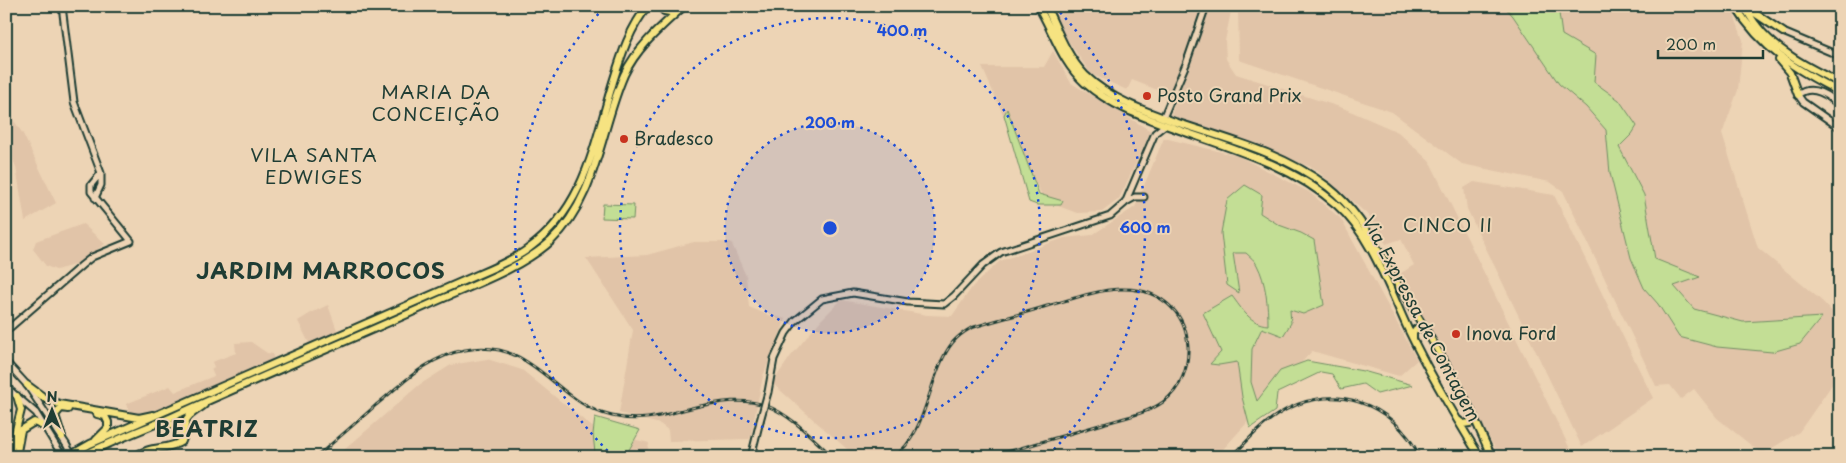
<svg xmlns="http://www.w3.org/2000/svg" width="1846" height="463" font-family="'Playpen Sans',sans-serif">
  <style>
    .built { fill: #e1c4a8 }
    .green { fill: #c3de95; stroke: #718e64 }
    .lines { fill: none; stroke-linecap: round; stroke-linejoin: round }
    .secondary-casing { stroke: #1f3d34; stroke-width: 9 }
    .highway-casing { stroke: #1f3d34; stroke-width: 10 }
    .secondary { stroke: #edd4b5; stroke-width: 5 }
    .highway { stroke: #f6e381; stroke-width: 6 }
    .rail-casing { stroke: #1f3d34; stroke-width: 3 }
    .rail { stroke: #edd4b5; stroke-width: 1; stroke-dasharray: 4; stroke-linecap: butt }
    .secondary-bridge-casing { stroke: #1f3d34; stroke-width: 9; stroke-linecap: butt }
    .secondary-bridge { stroke: #edd4b5; stroke-width: 5 }
    .ring { fill: none; stroke: #1d4ed8; stroke-width: 2.5; stroke-dasharray: 2.5 5 }
    .poi-dot { fill: #c8321e; stroke: #edd4b5; stroke-width: 2 }
    .labels { text-anchor: middle; stroke-width: 4; stroke-linejoin: round; paint-order: stroke }
    .poi-label { font-size: 18px; fill: #1f3d34; stroke: #edd4b5; text-anchor: start }
    .street-label { font-size: 18px; fill: #1f3d34; stroke: #edd4b5 }
    .neighbourhood-label { font-size: 19px; letter-spacing: 1px; fill: #1f3d34; stroke: #edd4b5 }
    .district-label { font-size: 22px; font-weight: bold; letter-spacing: 1px; fill: #1f3d34; stroke: #edd4b5 }
    .centre { fill: #1d4ed8; stroke: #edd4b5; stroke-width: 2.5 }
    .ring-label { font-size: 15px; text-anchor: middle; font-weight: bold; fill: #1d4ed8; stroke: #edd4b5; stroke-width: 4; stroke-linejoin: round; paint-order: stroke }
  </style>
  <rect width="100%" height="100%" fill="#edd4b5"/>
  <filter id="ink" filterUnits="userSpaceOnUse"><feTurbulence type="fractalNoise" baseFrequency=".02" numOctaves="2"/><feDisplacementMap in="SourceGraphic" scale="10" xChannelSelector="R" yChannelSelector="G"/><feConvolveMatrix kernelMatrix="1 2 1 2 8 2 1 2 1" color-interpolation-filters="sRGB"/></filter>
  <g filter="url(#ink)">
    <path class="built" d="M1049 6H1203L1185 59 1170 95 1132 80 1127 90 1091 74 1058 26Z
      M1210 6H1232L1225 41 1226 59 1236 74 1343 108 1398 132 1430 162 1573 455 1570 457H1500L1398 275 1414 265 1401 239 1386 244 1368 215 1314 168 1171 115Z
      M1238 6H1731L1743 40 1738 90 1722 134 1758 248 1822 301 1840 320V371L1838 376 1799 432 1762 454 1717 418 1694 389 1681 399 1670 385 1656 386 1563 191 1550 182 1462 164 1392 112 1239 60Z
      M1053 51 1071 83 1151 131 1119 199 1102 212 1077 213 1045 201 1019 150 982 67H1044Z
      M6 109 23 134 56 203 25 221 16 167 6 142Z
      M1164 138 1238 156 1309 192 1341 219 1417 360 1399 376 1312 351 1216 457H856L772 383 791 356 821 320 841 300 927 315 952 316 973 286 1000 261 1064 238 1092 235 1135 207Z
      M1474 182 1554 195 1653 398 1582 447 1467 209 1464 188Z
      M83 224 105 244 74 265 56 270 46 266 33 249 36 241Z
      M694 242H731L746 276 749 307 768 315 786 319 763 376 750 439 669 441 668 430 660 424 619 413 633 330 586 258 647 255Z
      M328 305 339 336 312 349 298 321 311 313Z
      M251 342 267 353 273 354V363L164 411 139 415 130 413 126 404 170 386 175 392 214 376 211 369 214 367 212 362 236 353 235 343Z
      M487 359 522 370 596 430 649 443 647 457H336L419 385 451 365Z"/>
    <path class="green" d="M1504 6H1558L1562 35 1596 55 1594 82 1619 100 1637 126 1632 134 1619 147 1644 195 1655 259 1700 277 1674 286 1694 309 1743 322 1822 317 1800 344 1772 352 1717 347 1679 337 1658 304 1644 288 1631 258 1610 173 1606 130 1586 107 1559 84 1513 16Z
      M1007 109 1039 194 1063 201 1061 205H1037L1029 202 1004 115Z
      M1245 185 1262 195 1260 213 1279 225 1301 233 1314 240 1324 305 1303 314 1290 310 1291 323 1283 336 1262 328 1252 349 1251 382 1257 401 1280 371 1307 361 1363 371 1413 385 1377 394 1363 384 1341 389 1332 374 1321 372 1277 393 1275 411 1250 428 1242 397 1237 362 1219 365 1210 364 1221 352 1203 313 1232 296C1242 309 1250 324 1268 325 1268 305 1266 282 1257 265 1255 260 1250 257 1246 253H1233L1239 293 1227 285 1221 233 1227 200Z
      M603 204 634 205 633 219 602 218Z
      M595 417 640 430 625 457H594L595 453 593 434Z"/>
    <g class="lines">
      <g class="secondary-casing">
        <path id="secondary" d="M62 6 74 102 101 173V185L95 198
          M1783 32 1840 56
          M1840 107C1830 96 1812 83 1798 95L1803 102 1840 128
          M1163 118 1186 64 1206 6
          M1126 202 1135 197H1144
          M6 331 82 265 92 257 131 241 91 192V185L101 173
          M6 362 27 385 66 444
          M6 387 36 413 63 457
          M768 392 774 359 786 333 795 321 822 299 853 293 908 302 944 304 954 296 983 265 1001 252 1110 216 1125 203 1155 133 1165 125
          M751 457 760 421"/>
      </g>
      <g class="highway-casing">
        <path id="highway" d="M660 6 664 11 670 12 678 9
          M1038 6C1054 33 1061 61 1085 83 1110 105 1140 116 1171 127 1229 148 1291 164 1337 205 1371 235 1389 288 1408 329 1429 373 1454 415 1480 457
          M1046 6C1057 29 1067 57 1085 75 1110 99 1144 111 1175 122 1227 139 1284 153 1328 187 1361 213 1373 243 1394 278 1416 314 1439 351 1460 389 1472 411 1481 434 1492 457
          M1735 6C1762 49 1796 70 1840 92
          M1744 6C1748 13 1752 20 1757 26 1777 52 1811 69 1840 83
          M1747 8 1783 32
          M1779 60 1790 73 1798 95
          M1413 338V333L1416 329H1426
          M27 385 46 399 59 404 139 418 153 415
          M1458 420 1463 424 1470 423 1472 415
          M162 424C172 423 184 425 180 438
          M62 437 55 415 61 408 68 409
          M96 440 108 428V422L105 416 97 414
          M9 457 21 410 17 396
          M16 457 21 430 34 422 45 427
          M67 457 90 444 477 275C494 268 513 260 528 249 585 208 594 145 613 82 621 56 630 27 648 6
          M81 457C111 441 142 430 172 417 257 378 343 343 428 305 467 287 519 270 551 241 597 198 600 130 624 75 637 47 661 27 684 6
          M135 457C150 445 168 451 182 441 185 434 184 428 186 421 188 414 198 410 204 405"/>
      </g>
      <use href="#secondary" class="secondary"/>
      <use href="#highway" class="highway"/>
      <g class="rail-casing">
        <path id="rail" d="M316 457C336 440 356 423 376 405 403 383 429 356 465 350 534 337 555 403 612 416 637 422 659 417 683 410 763 390 776 403 833 457
          M893 457C929 434 927 374 953 342 958 336 964 332 971 328 996 320 1022 314 1047 306 1087 295 1138 273 1172 308 1182 318 1187 332 1188 346 1189 367 1181 389 1163 402 1146 414 1123 418 1103 424 1066 435 1028 446 990 457
          M1232 457C1246 442 1260 426 1277 415 1330 380 1393 401 1420 457"/>
      </g>
      <use href="#rail" class="rail"/>
      <g class="secondary-bridge-casing">
        <path id="secondary-bridge" d="M760 421 768 392
          M66 444 73 457"/>
      </g>
      <use href="#secondary-bridge" class="secondary-bridge"/>
    </g>
  </g>
  <circle cx="830" cy="228" r="105" fill="#1d4ed8" fill-opacity=".12"/>
  <g class="ring">
    <circle cx="830" cy="228" r="105"/>
    <circle cx="830" cy="228" r="210"/>
    <path d="M613 456A315 315 0 0 1 605 7M1055 7A315 315 0 0 1 1047 456"/>
  </g>
  <g class="poi-dot">
    <circle cx="1147" cy="96" r="5"/>
    <circle cx="624" cy="139" r="5"/>
    <circle cx="1456" cy="334" r="5"/>
  </g>
  <g class="labels">
    <g class="poi-label">
      <text x="1157" y="102">Posto Grand Prix</text>
      <text x="634" y="145">Bradesco</text>
      <text x="1466" y="340">Inova Ford</text>
    </g>
    <g class="street-label">
      <text transform="translate(1421 319) rotate(62)" y="6">Via Expressa de Contagem</text>
    </g>
    <g class="neighbourhood-label">
      <text x="436" y="99">MARIA DA<tspan x="436" dy="22">CONCEIÇÃO</tspan></text>
      <text x="314" y="162">VILA SANTA<tspan x="314" dy="22">EDWIGES</tspan></text>
      <text x="1448" y="232">CINCO II</text>
    </g>
    <g class="district-label">
      <text x="321" y="279">JARDIM MARROCOS</text>
      <text x="207" y="437">BEATRIZ</text>
    </g>
  </g>
  <circle cx="830" cy="228" r="8" class="centre"/>
  <g class="ring-label">
    <text x="902" y="36">400 m</text>
    <text x="830" y="128">200 m</text>
    <text x="1145" y="233">600 m</text>
  </g>
  <rect width="1846" height="463" fill="none" stroke="#edd4b5" stroke-width="25"/>
  <rect x="12" y="12" width="1821" height="438" fill="none" stroke="#1f3d34" stroke-width="2" filter="url(#ink)"/>
  <g transform="translate(52 410)" stroke="#edd4b5" stroke-width="4" paint-order="stroke">
  <path d="M0-4L9 19L0 12L-9 19Z" fill="#1f3d34"/>
  <text y="-8" font-size="14" font-weight="bold" text-anchor="middle" fill="#1f3d34">N</text>
  </g>
  <path d="M1658 50v8h105v-8" fill="none" stroke="#1f3d34" stroke-width="2.5"/>
  <text x="1666" y="50" font-size="15" fill="#1f3d34" stroke="#edd4b5" stroke-width="4" paint-order="stroke">200 m</text>
</svg>
